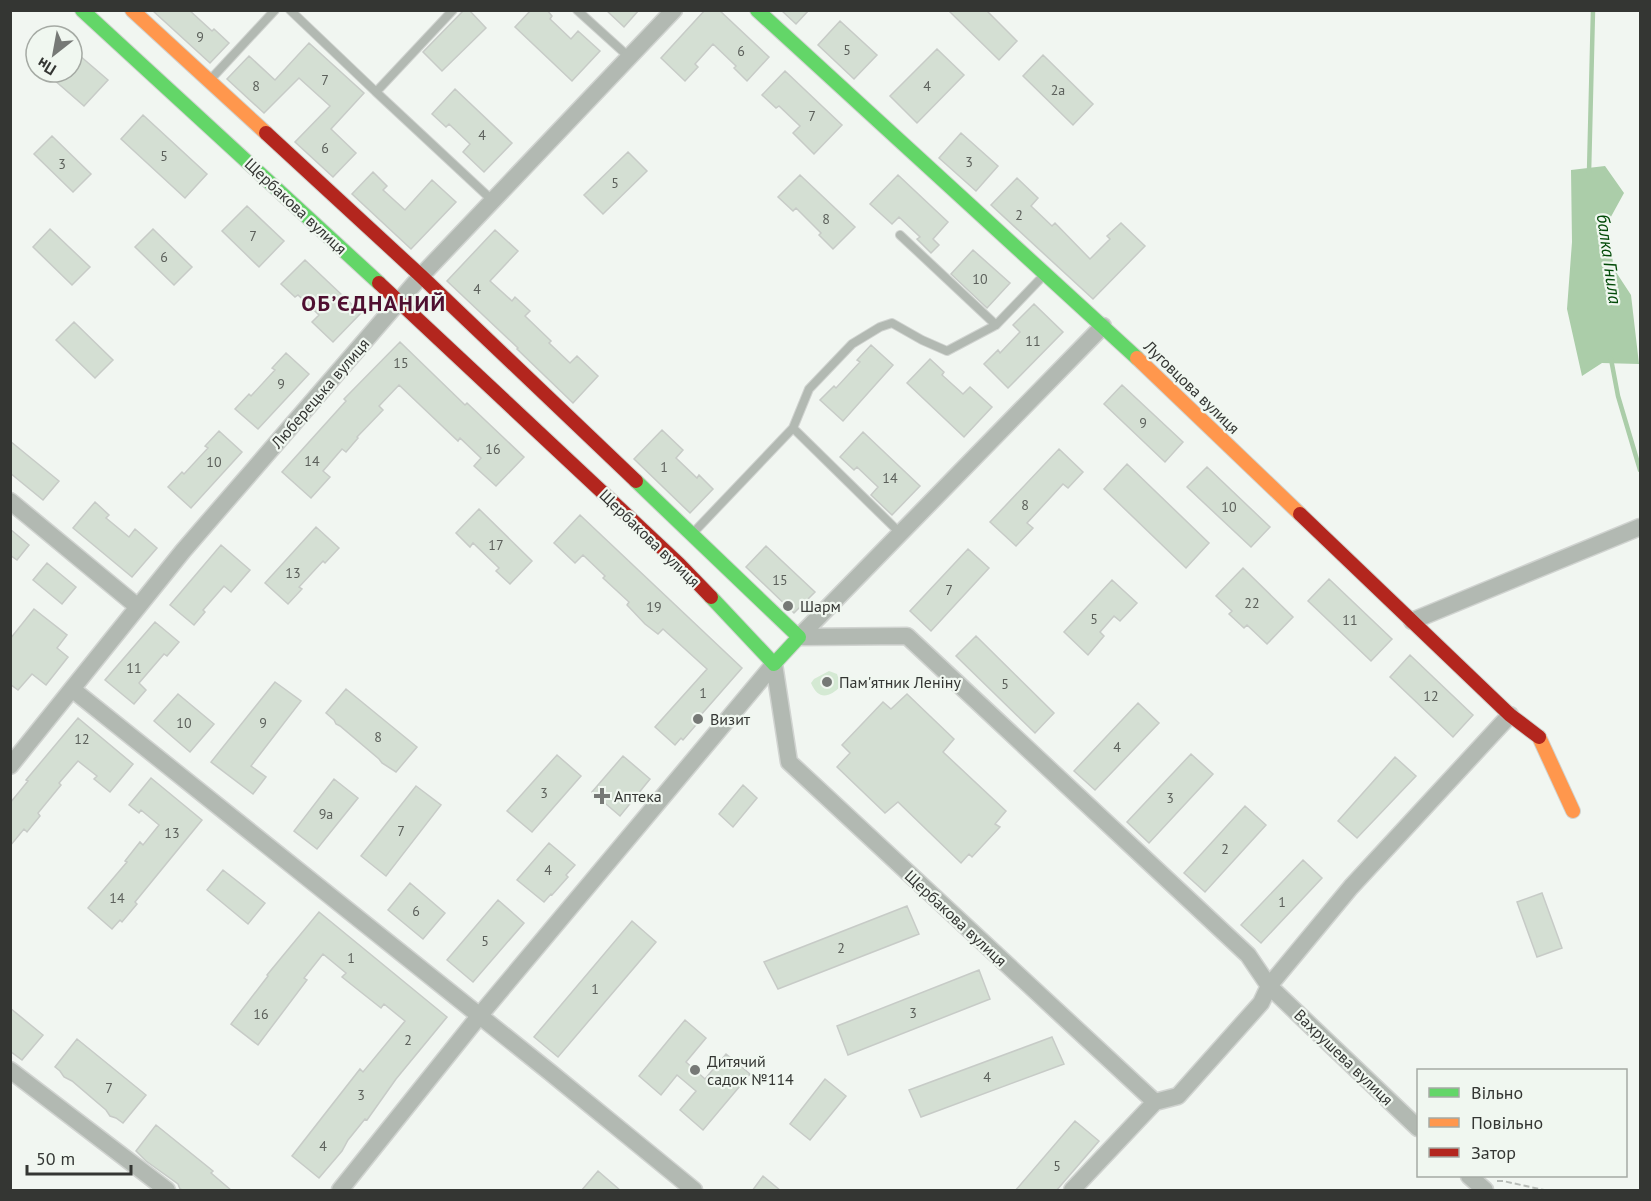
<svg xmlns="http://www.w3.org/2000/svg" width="1651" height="1201" font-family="'PT Sans',sans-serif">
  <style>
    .green { fill: #d4e9d3 }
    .water { fill: #abcda9 }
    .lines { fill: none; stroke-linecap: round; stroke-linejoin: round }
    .stream { stroke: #abcda9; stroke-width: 4.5 }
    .building { fill: #d4dfd3; stroke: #c7cbc7; stroke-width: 1.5 }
    .lane-casing { stroke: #d0d3d0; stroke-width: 10 }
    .street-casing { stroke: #d0d3d0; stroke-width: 19 }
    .fast-casing { stroke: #d0d3d0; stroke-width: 16 }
    .slow-casing { stroke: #d0d3d0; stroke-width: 16 }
    .jam-casing { stroke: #d0d3d0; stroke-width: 16 }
    .path { stroke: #b7bcb7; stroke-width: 2; stroke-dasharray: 6 3; stroke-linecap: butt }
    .lane { stroke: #b2b9b2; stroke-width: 8 }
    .street { stroke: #b2b9b2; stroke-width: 16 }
    .fast { stroke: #63d668; stroke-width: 14 }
    .slow { stroke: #ff974d; stroke-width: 14 }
    .jam { stroke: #b3261e; stroke-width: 14 }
    .poi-dot { fill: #767976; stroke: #f0f7f0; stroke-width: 2 }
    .labels { text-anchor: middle; stroke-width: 4.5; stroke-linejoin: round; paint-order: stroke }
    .number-label { font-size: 14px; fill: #5c605b }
    .street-label { font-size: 16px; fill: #343633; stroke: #f0f7f0 }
    .poi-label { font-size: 16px; fill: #343633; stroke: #f0f7f0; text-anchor: start }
    .water-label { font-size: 18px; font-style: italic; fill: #024a08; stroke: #f0f7f0 }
    .district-label { font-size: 22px; font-weight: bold; letter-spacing: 1.5px; fill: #4f0f30; stroke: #f0f7f0 }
  </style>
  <rect width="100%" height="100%" fill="#f1f6f1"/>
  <path class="green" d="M829 671 837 674 841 686C829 698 818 700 811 683L814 679Z"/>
  <path class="water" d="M1605 166 1624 193 1607 224 1614 269 1631 295 1639 364 1602 363 1582 376 1567 309 1572 242 1571 170Z"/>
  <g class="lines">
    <path class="stream" d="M1589 173 1593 10
      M1611 359 1618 396 1640 470"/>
  </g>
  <path class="building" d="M152 10H189L212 31 214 29 229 43 210 63Z
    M464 10H469L486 28 442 71 423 52Z
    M531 10H547L552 16 550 19 571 39 578 31 600 51 572 81 515 27Z
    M606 10H639L624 27Z
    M705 10H719L769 57 747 81 734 68 736 66 713 44 695 64 698 67 685 81 661 58Z
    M781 10H809L796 24Z
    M948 10H986L1017 41 999 60Z
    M840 21 877 55 854 79 818 45Z
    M309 43 364 93 331 129 356 153 333 177 295 142 330 106 299 78 264 113 227 79 249 56 275 80Z
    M72 49 108 80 84 106 45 72H72Z
    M937 49 964 75 917 123 890 96Z
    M1043 55 1093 104 1073 125 1023 76Z
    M785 71 842 125 814 154 793 133 800 126 779 106 776 108 762 95Z
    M455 89 512 143 484 172 463 152 470 144 449 124 446 127 432 114Z
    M143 115 207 174 185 198 121 139Z
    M961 133 998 166 976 191 939 158Z
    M52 136 91 174 73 192 34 154Z
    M628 152 647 171 603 214 584 195Z
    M373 172 387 186 383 190 405 210 432 180 456 202 411 249 352 194Z
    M800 175 855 227 833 249 819 235 821 233 796 208 793 211 778 197Z
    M898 175 948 222 933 239 939 245 931 253 917 239 920 237 899 217 892 224 870 204Z
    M1017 178 1038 198 1031 206 1052 226 1055 223 1090 259 1110 239 1107 236 1121 223 1145 246 1093 299 991 205Z
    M247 206 284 241 259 267 222 231Z
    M50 229 90 267 72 285 33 247Z
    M153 229 192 267 174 285 135 247Z
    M495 230 518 251 490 281 512 301 515 297 530 311 525 316 551 341 549 343 570 363 577 356 598 376 573 403 517 349 518 348 447 281Z
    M973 250 1010 283 987 308 951 274Z
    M305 260 361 313 333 342 312 322 319 315 298 295 295 297 281 284Z
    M1034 304 1063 332 1008 388 984 364 998 350 1000 353 1020 332 1013 325Z
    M74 322 113 360 95 378 56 340Z
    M400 342 465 405 467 403 524 457 496 486 474 466 481 458 460 438 458 441 399 385 379 406 383 410 357 437 358 438 346 452 342 449 323 471 330 477 311 498 282 472 346 401 344 399Z
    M871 345 893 365 843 421 820 400 834 386 836 388 860 362 857 360Z
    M286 353 309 374 258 429 235 409 249 394 251 396 275 370 272 368Z
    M930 359 944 372 942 375 963 394 970 387 992 407 964 437 907 383Z
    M1122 385 1183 442 1165 462 1104 404Z
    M662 430 683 450 676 458 697 478 699 475 713 489 690 513 634 459Z
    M219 431 242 452 191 508 168 487 182 472 184 474 208 448 205 446Z
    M863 432 920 486 892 515 871 495 878 487 857 467 854 470 840 457Z
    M10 441 59 481 43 500 10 473Z
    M1059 449 1083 472 1068 488 1063 484 1027 523 1033 528 1016 546 990 522Z
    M1127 464 1209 543 1186 568 1104 489Z
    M1207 467 1270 527 1251 547 1187 487Z
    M95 502 109 515 106 518 129 537 135 529 157 548 132 577 73 528Z
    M479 509 532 561 510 584 496 571 499 568 473 543 470 547 456 533Z
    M580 515 742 668 700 716 702 718 683 740 681 738 675 745 655 727 707 669 663 629 658 634 645 624 627 605 629 602 603 578 605 576 583 555 575 563 554 543Z
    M316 527 339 548 325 563 323 561 299 587 302 589 288 604 265 583Z
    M10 529 29 545 17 560 10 555Z
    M221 545 250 570 231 592 224 586 203 610 205 612 194 625 170 605Z
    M766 546 815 592 794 613 746 567Z
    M968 549 989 568 931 631 910 611Z
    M47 563 76 587 62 604 33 580Z
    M1243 568 1293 617 1267 644 1247 625 1244 628 1229 614 1232 611 1216 596Z
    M1329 579 1392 639 1371 661 1308 601Z
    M1112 580 1137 603 1120 621 1114 616 1100 632 1104 636 1088 655 1064 632Z
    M34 609 67 635 57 648 68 657 46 685 32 674 18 690 10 684V639Z
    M155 622 179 642 167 656 164 654 139 683 146 690 134 704 105 680Z
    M976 636 1054 713 1035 733 956 656Z
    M1410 655 1473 715 1453 737 1390 677Z
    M275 682 301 701 251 766 266 777 253 794 211 762Z
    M346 689 417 747 396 772 382 763 379 759 340 726 336 724 334 720 326 713Z
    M178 694 214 724 190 752 154 721Z
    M907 694 954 739 943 752 1006 811 995 824 1000 827 972 857 969 854 961 863 898 802 885 813 837 767 850 753 842 745 883 702 891 709Z
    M1138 703 1159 723 1095 790 1074 771Z
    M78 718 133 764 110 792 94 779 97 776 78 761 59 783 61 785 38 813 40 816 27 832 24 829 10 846V803L28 781 26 780Z
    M1191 754 1213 774 1149 843 1127 822Z
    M557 755 581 776 532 832 507 811Z
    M623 756 650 779 620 816 592 792Z
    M1395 757 1416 776 1357 838 1338 821Z
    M151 778 202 820 135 902 137 904 122 922 120 920 112 929 88 908 127 862 125 861 140 842 143 845 159 825 141 810 139 813 129 805Z
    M334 779 358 798 317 849 294 831Z
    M743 785 757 798 733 827 719 814Z
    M416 786 441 805 386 876 361 856Z
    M1245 806 1266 825 1205 892 1184 873Z
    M549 843 575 865 566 875 568 877 552 895 551 894 544 902 517 880Z
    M1303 860 1322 878 1261 943 1241 925Z
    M223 870 265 903 248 924 207 890Z
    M410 883 445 913 423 939 388 910Z
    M1542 893 1562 948 1537 957 1517 902Z
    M498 900 524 923 473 982 447 960Z
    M907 906 919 934 778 989 764 962Z
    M319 912 447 1017 396 1079 367 1120 365 1119 348 1140 342 1151 319 1178 292 1156 360 1069 363 1072 405 1021 384 1004 381 1008 357 989 342 977 346 973 323 954 304 978 307 980 258 1045 231 1024 268 976 267 975Z
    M632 921 656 942 558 1057 534 1037Z
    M979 970 990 999 848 1055 837 1026Z
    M10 1008 43 1035 22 1060 10 1051Z
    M685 1020 706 1038 686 1062 705 1079 726 1054 750 1074 703 1130 680 1110 696 1091 677 1075 661 1095 639 1076Z
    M1052 1037 1064 1064 921 1117 909 1090Z
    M77 1039 146 1095 123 1123 116 1118 110 1116 106 1110 72 1081 64 1077 60 1071 55 1067Z
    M825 1079 846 1096 810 1140 790 1124Z
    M1075 1121 1099 1141 1056 1191H1015Z
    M156 1125 213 1171 211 1173 232 1191H185L180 1189 178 1184 146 1161 136 1151Z
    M598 1171 621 1191H581Z
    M763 1176 781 1191H752Z"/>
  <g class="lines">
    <g class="lane-casing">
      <path id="lane" d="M290 10 376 92
        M453 10 376 92 493 201
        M577 10 629 57
        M210 80 275 10
        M900 235 996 325
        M793 428 900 533
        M693 533 793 428 809 389 852 344 880 327 892 323 922 340 947 351 996 325 1045 274"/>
    </g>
    <g class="street-casing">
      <path id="street" d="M10 501 138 607
        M1412 621 1640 527
        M799 637 907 636 1248 955 1269 986 1418 1128
        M799 637 1103 326
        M774 664 789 762 1155 1102
        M72 689 551 1073 694 1190
        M10 766 183 551 421 276 674 10
        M10 1070 167 1190
        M1469 1176 1485 1190
        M340 1190 480 1015 774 664
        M1072 1190 1155 1102 1178 1096 1261 1003 1269 986 1351 887 1510 715"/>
    </g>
    <g class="fast-casing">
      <path id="fast" d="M82 10 379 283
        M757 10 1137 358
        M636 481 799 637 774 664 711 597"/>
    </g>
    <g class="slow-casing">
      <path id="slow" d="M132 10 266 133
        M1137 358 1300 514
        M1539 737 1573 811"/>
    </g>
    <g class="jam-casing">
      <path id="jam" d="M266 133 421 276 636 481
        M379 283 679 564 711 597
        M1300 514 1510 715 1539 737"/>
    </g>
    <path class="path" d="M1497 1181H1503L1544 1190"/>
    <use href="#lane" class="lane"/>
    <use href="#street" class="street"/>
    <use href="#fast" class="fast"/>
    <use href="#slow" class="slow"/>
    <use href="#jam" class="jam"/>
  </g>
  <g class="poi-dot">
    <circle cx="788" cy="606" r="6"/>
    <circle cx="827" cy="682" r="6"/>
    <circle cx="698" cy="719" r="6"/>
    <path d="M599 787h6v6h6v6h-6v6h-6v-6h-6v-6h6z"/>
    <circle cx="695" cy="1070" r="6"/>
  </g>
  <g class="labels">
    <g class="number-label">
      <text x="200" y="42">9</text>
      <text x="847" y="55">5</text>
      <text x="741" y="56">6</text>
      <text x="325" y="85">7</text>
      <text x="256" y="91">8</text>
      <text x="927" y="91">4</text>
      <text x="1058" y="95">2а</text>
      <text x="812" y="121">7</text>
      <text x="482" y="140">4</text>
      <text x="325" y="153">6</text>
      <text x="164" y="161">5</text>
      <text x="969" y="167">3</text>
      <text x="62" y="169">3</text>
      <text x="615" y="188">5</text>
      <text x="1019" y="220">2</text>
      <text x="826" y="224">8</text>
      <text x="253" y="241">7</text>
      <text x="164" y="262">6</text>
      <text x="980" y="284">10</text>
      <text x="477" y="294">4</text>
      <text x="1033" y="346">11</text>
      <text x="401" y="368">15</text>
      <text x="281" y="389">9</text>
      <text x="1143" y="428">9</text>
      <text x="493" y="454">16</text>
      <text x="312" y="466">14</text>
      <text x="214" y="467">10</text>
      <text x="664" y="472">1</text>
      <text x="890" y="483">14</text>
      <text x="1025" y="510">8</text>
      <text x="1229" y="512">10</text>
      <text x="496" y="550">17</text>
      <text x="293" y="578">13</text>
      <text x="780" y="585">15</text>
      <text x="949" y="595">7</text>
      <text x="1252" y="608">22</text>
      <text x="654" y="612">19</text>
      <text x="1094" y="624">5</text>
      <text x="1350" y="625">11</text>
      <text x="134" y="673">11</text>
      <text x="1005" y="689">5</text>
      <text x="703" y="698">1</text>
      <text x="1431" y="701">12</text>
      <text x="184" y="728">10</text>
      <text x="263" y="728">9</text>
      <text x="378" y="742">8</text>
      <text x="82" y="744">12</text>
      <text x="1117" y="752">4</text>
      <text x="544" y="798">3</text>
      <text x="1170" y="803">3</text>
      <text x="326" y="819">9а</text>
      <text x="401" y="836">7</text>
      <text x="172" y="838">13</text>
      <text x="1225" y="854">2</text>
      <text x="548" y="875">4</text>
      <text x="117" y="903">14</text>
      <text x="1282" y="907">1</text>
      <text x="416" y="916">6</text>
      <text x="485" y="946">5</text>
      <text x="841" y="953">2</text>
      <text x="351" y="963">1</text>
      <text x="595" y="994">1</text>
      <text x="913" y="1018">3</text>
      <text x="261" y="1019">16</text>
      <text x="408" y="1045">2</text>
      <text x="987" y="1082">4</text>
      <text x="109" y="1093">7</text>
      <text x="361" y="1100">3</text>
      <text x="323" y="1151">4</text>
      <text x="1057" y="1171">5</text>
    </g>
    <g class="street-label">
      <text transform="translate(296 206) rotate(43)" y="6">Щербакова вулиця</text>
      <text transform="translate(1192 387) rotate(44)" y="6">Луговцова вулиця</text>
      <text transform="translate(320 393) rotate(-49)" y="6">Люберецька вулиця</text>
      <text transform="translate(650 538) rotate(44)" y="6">Щербакова вулиця</text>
      <text transform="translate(956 918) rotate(43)" y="6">Щербакова вулиця</text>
      <text transform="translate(1344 1057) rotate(44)" y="6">Вахрушева вулиця</text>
    </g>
    <g class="poi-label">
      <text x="800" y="612">Шарм</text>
      <text x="839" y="688">Пам'ятник Леніну</text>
      <text x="710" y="725">Визит</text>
      <text x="614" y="802">Аптека</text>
      <text x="707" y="1067">Дитячий<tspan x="707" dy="18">садок №114</tspan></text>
    </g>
    <g class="water-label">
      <text transform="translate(1609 259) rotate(82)" y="6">балка Гнила</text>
    </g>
    <g class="district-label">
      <text x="374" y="311">ОБ’ЄДНАНИЙ</text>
    </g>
  </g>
  <rect width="1651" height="1201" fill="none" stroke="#343633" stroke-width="24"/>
  <rect x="1417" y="1069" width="210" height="108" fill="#f0f7f0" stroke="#a5aaa4" stroke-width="1.5"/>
  <rect x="1429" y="1088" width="30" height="9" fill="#63d668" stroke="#a5aaa4" stroke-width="1.5"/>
  <text x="1471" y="1099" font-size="18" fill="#343633">Вільно</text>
  <rect x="1429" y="1118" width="30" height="9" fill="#ff974d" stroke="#a5aaa4" stroke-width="1.5"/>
  <text x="1471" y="1129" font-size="18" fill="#343633">Повільно</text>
  <rect x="1429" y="1148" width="30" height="9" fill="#b3261e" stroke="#a5aaa4" stroke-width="1.5"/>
  <text x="1471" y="1159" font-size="18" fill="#343633">Затор</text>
  <g transform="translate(54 54) rotate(211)"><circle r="28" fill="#f0f7f0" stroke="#a5aaa4" stroke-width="1.5"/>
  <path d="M0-4.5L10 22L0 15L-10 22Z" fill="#767976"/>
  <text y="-9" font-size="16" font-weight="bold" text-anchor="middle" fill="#343633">Пн</text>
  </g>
  <path d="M27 1165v9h104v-9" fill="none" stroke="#343633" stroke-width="3"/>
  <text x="36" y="1165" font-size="18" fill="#343633" stroke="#f0f7f0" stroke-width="4.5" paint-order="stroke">50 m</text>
</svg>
